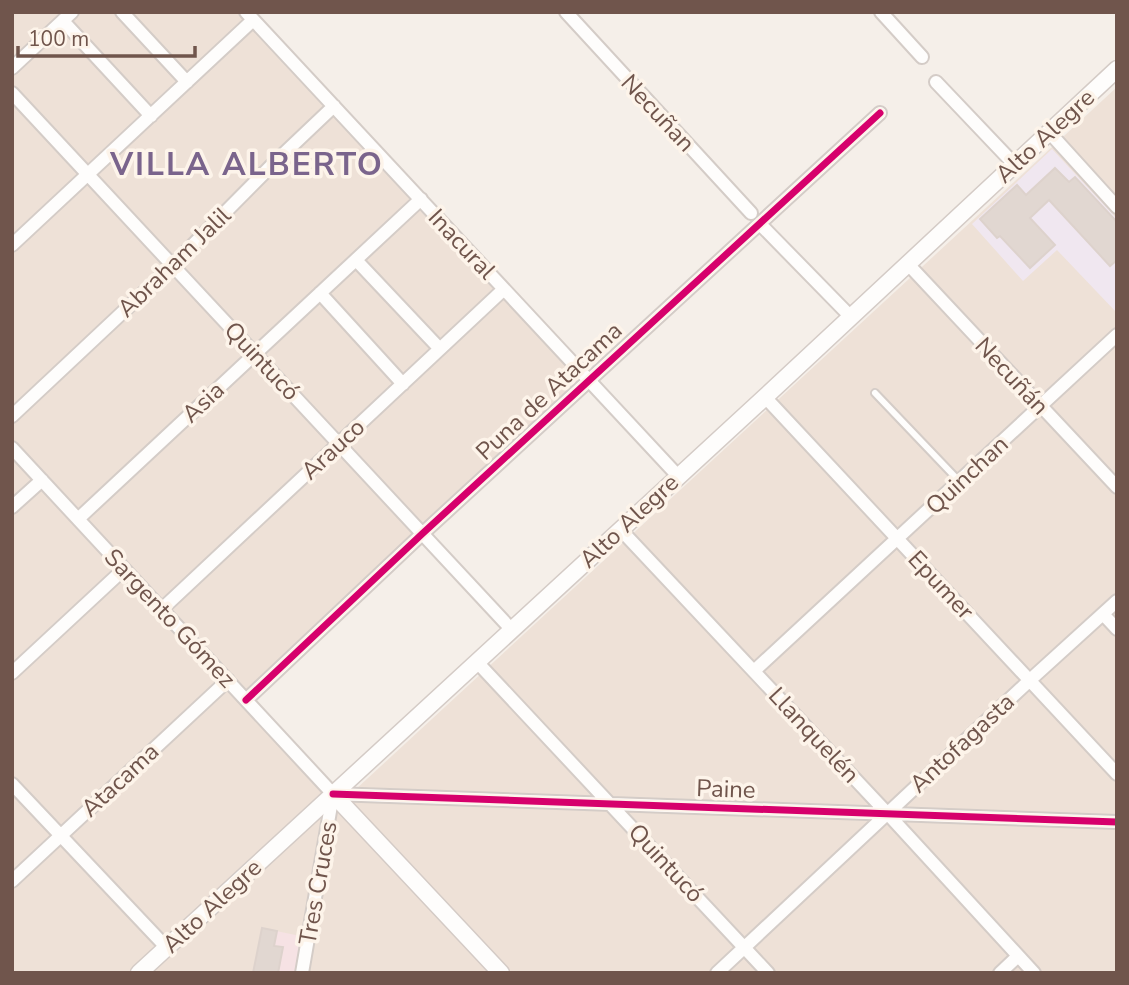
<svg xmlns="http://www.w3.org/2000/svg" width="1129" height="985" font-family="'Nunito Sans',sans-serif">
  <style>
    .residential { fill: #eee1d7 }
    .education { fill: #f0e7f0 }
    .medical { fill: #f6e2e4 }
    .building { fill: #e1d7d1; stroke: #ddd2cc; stroke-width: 2 }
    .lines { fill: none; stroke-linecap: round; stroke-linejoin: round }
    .service-casing { stroke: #d4ccc7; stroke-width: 10 }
    .minor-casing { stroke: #d4ccc7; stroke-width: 16 }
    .secondary-casing { stroke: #d4cbc6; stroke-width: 19 }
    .service { stroke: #fefdfc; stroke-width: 6 }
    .minor { stroke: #fefdfc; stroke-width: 12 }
    .secondary { stroke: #fefdfc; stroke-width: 16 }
    .cycleway-casing { stroke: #fdf4ea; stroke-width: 11 }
    .cycleway { stroke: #d6006c; stroke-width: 7 }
    .labels { text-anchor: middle; stroke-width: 7; stroke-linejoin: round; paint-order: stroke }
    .street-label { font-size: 24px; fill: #70554c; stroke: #fdf4ea }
    .district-label { font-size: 32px; font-weight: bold; letter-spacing: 2px; fill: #7a648c; stroke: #fdf4ea }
  </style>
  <rect width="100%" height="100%" fill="#f5efe9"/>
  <path class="residential" d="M12 12H237L423 209 588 388 246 703 342 802 1117 87V973H12Z"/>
  <path class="education" d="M1052 149 1117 219V313L1057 250 1023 281 972 224Z"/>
  <path class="medical" d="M262 928 305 937 297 973H253Z"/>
  <path class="building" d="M1055 168 1069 182 1075 177 1117 222V260L1110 266 1049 200 1030 218 1055 245 1030 268 1000 236 997 238 980 219 1017 185 1026 195Z
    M262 928 277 931 274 946 283 947 278 973H253Z"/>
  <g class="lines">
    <g class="service-casing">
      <path id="service" d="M875 393 959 481"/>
    </g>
    <g class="minor-casing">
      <path id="minor" d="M122 12 187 82
        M246 12 678 476
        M566 12 751 213
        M881 12 922 57
        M63 21 151 116
        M12 68 72 12
        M936 82 1014 164
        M12 93 512 630
        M1049 132 1117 207
        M760 224 850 316
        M12 245 253 20
        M356 260 440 349
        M907 263 1117 487
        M320 293 403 384
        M765 397 1117 774
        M12 416 173 265 275 162 334 106
        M12 448 333 794
        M12 507 42 480
        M78 519 421 199
        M620 529 887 813 1034 973
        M162 609 504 289
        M1103 614 1117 629
        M477 662 768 973
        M754 671 1117 335
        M12 673 124 569
        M246 700 422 534 880 113
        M12 784 166 947
        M333 794 1117 822
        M12 881 228 680
        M302 973 333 794
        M717 973 1030 680 1117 601
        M1000 973 1018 956"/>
    </g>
    <g class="secondary-casing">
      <path id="secondary" d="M333 794 501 973
        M139 973 765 397 1117 69"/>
    </g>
    <use href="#service" class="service"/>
    <use href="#minor" class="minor"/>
    <use href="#secondary" class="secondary"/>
    <g class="cycleway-casing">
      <path id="cycleway" d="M246 700 422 534 880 113
        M333 794 1117 822"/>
    </g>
    <use href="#cycleway" class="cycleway"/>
  </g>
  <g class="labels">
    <g class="street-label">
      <text transform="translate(658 113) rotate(47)" y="8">Necuñan</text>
      <text transform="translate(1045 136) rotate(-43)" y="8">Alto Alegre</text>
      <text transform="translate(462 244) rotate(47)" y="8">Inacural</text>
      <text transform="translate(174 262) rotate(-44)" y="8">Abraham Jalil</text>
      <text transform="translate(262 361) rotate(47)" y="8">Quintucó</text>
      <text transform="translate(1012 376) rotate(47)" y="8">Necuñán</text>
      <text transform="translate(549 391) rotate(-43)" y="8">Puna de Atacama</text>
      <text transform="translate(203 402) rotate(-43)" y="8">Asia</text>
      <text transform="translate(333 449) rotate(-43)" y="8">Arauco</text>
      <text transform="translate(967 475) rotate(-43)" y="8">Quinchan</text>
      <text transform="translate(629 521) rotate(-43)" y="8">Alto Alegre</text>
      <text transform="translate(941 585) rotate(47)" y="8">Epumer</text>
      <text transform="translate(170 618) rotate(47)" y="8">Sargento Gómez</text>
      <text transform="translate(814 735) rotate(47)" y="8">Llanquelén</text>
      <text transform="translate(962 743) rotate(-43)" y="8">Antofagasta</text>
      <text transform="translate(120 780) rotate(-43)" y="8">Atacama</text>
      <text transform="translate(726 789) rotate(2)" y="8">Paine</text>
      <text transform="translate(666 863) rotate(47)" y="8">Quintucó</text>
      <text transform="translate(318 883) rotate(-80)" y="8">Tres Cruces</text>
      <text transform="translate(212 906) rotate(-43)" y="8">Alto Alegre</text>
    </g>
    <g class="district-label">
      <text x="247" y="175">VILLA ALBERTO</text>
    </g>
  </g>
  <rect width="1129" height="985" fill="none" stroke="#70554c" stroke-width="28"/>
  <path d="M18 46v10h177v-10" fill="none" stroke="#70554c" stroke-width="3.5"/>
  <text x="28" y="46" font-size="21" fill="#70554c" stroke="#fdf4ea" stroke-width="5" paint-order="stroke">100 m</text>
</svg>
